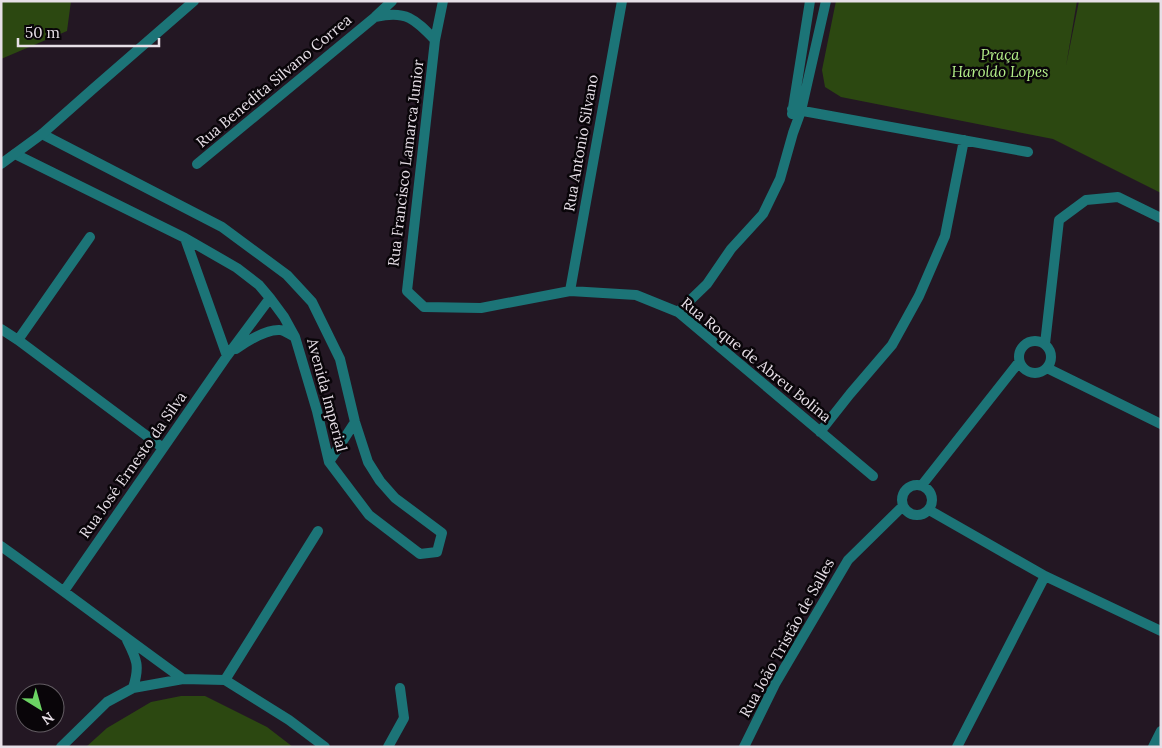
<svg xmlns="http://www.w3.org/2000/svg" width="1162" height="748" font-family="Lora,serif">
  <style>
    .green { fill: #2c4811 }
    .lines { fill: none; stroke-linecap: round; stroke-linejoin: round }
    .minor { stroke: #1c7477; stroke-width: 10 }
    .tertiary { stroke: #1c7477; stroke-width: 10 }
    .labels { text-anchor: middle; stroke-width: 5; stroke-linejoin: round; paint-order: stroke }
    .park-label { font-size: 15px; font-style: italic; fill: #b5f08a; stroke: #090509 }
    .street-label { font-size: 15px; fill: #e7dfe7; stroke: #090509 }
  </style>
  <rect width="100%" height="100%" fill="#231723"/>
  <path class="green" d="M1 1H71L67 31 1 59Z
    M836 1H1077L1066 66 1079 1H1161V193L1053 139 841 97 825 87 822 70Z
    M181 696H205L267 727 293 747H86L107 728 151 702Z"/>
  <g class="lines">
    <path class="minor" d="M443 1 435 40 407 291 424 307 481 308 570 291 636 295 678 312 873 476
      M376 17C406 10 415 19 435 40
      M792 109 1028 152
      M792 114 810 1
      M15 154 185 238 237 268 259 285 270 298 284 317 295 337 317 411 329 462 369 515 420 554 437 552 442 533 395 498 380 481 368 462 355 422 340 359 312 302 287 275 222 227 42 134
      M197 164 375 17 392 1
      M185 238 227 356
      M570 291 622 1
      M678 312 707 284 731 249 763 214 780 179 793 133 801 111 826 1
      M1 329 18 340 163 448
      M18 340 90 237
      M1019 357a16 16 0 1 1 32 0a16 16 0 1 1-32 0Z
      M1045 344 1059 220 1086 200 1118 197 1161 218
      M236 349C246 342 266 329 280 330 284 330 290 335 295 337
      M1047 368 1161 424
      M820 432 850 394 892 345 919 296 945 236 964 140
      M329 462 355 422
      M902 500a15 15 0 1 1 30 0a15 15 0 1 1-30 0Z
      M922 485 1019 362
      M929 510 1045 576 1161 631
      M1 546C63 590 122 635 183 679
      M64 591 227 356 270 298
      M127 640C137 660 140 666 133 688
      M225 680 318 531
      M61 747 107 702 133 688 183 679 225 680 289 720 325 747
      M388 747 404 718 400 688
      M744 747 775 684 848 560 903 506
      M957 747 1045 576
      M1153 747 1161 731"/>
    <path class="tertiary" d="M1 164 42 134 94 88 194 1"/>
  </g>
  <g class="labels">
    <g class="park-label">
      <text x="1000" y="60">Praça<tspan x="1000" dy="17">Haroldo Lopes</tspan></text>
    </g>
    <g class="street-label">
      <text transform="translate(274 81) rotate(-40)" y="5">Rua Benedita Silvano Correa</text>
      <text transform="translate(581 143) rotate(-80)" y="5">Rua Antonio Silvano</text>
      <text transform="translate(406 163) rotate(-83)" y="5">Rua Francisco Lamarca Junior</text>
      <text transform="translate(756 360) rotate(39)" y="5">Rua Roque de Abreu Bolina</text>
      <text transform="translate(327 395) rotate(75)" y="5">Avenida Imperial</text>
      <text transform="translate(133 465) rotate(-55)" y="5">Rua José Ernesto da Silva</text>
      <text transform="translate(787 638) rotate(-61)" y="5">Rua João Tristão de Salles</text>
    </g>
  </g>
  <rect width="1162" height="748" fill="none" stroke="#e7dfe7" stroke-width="5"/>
  <g transform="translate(40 708) rotate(143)"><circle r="24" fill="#090509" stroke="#625c62"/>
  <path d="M0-4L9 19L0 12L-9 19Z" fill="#6bd363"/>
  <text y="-8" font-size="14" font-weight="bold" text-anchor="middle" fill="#e7dfe7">N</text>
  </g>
  <path d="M18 38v8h141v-8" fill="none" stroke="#e7dfe7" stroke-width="2.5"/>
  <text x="25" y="38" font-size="15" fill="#e7dfe7" stroke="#090509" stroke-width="4" paint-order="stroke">50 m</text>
</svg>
